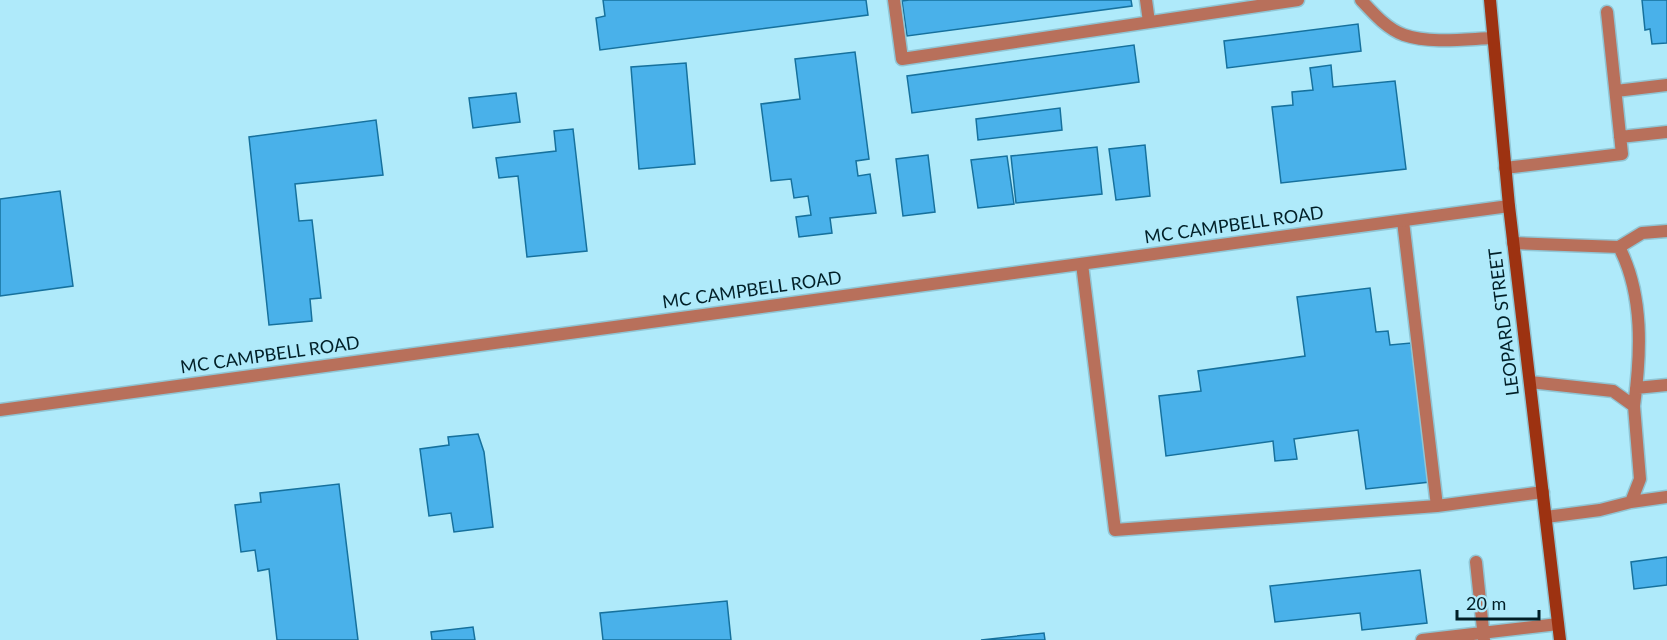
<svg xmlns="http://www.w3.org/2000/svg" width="1667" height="640" font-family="Lato,sans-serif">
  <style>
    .building { fill: #49b1ea; stroke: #16719d; stroke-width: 1.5 }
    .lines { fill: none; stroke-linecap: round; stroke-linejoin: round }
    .service-casing { stroke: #90c5d4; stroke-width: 15 }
    .minor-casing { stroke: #90c5d4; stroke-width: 15 }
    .secondary-casing { stroke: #90c5d4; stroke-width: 15 }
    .service { stroke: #b8705b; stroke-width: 12 }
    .minor { stroke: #b8705b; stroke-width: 12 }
    .secondary { stroke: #9d3211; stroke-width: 12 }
    .labels { text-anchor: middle; stroke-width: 4.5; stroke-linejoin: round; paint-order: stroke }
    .street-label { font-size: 18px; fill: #001f27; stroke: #afeafa }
  </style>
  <rect width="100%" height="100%" fill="#afeafa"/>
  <path class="building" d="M603 0H866L868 15 600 50 596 18 605 16Z
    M909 0H1131L1132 6 907 36 902 1Z
    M1642 0H1667V43L1652 44 1650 29 1645 30Z
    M1358 24 1361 51 1227 68 1224 41Z
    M1134 45 1139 82 912 113 907 76Z
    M855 52 869 159 856 161 858 176 870 174 876 213 830 218 832 233 799 237 796 217 811 215 808 196 794 198 791 179 771 181 761 104 800 99 795 59Z
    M686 63 695 164 639 169 631 67Z
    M1331 65 1333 87 1395 81 1406 169 1281 183 1272 107 1293 105 1292 92 1313 90 1310 68Z
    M516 93 520 122 473 128 469 98Z
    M1060 108 1062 130 978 140 976 119Z
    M376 120 383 175 295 184 299 221 312 220 321 298 310 299 312 321 269 325 249 137Z
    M573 129 587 251 527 257 518 176 499 178 496 158 556 151 554 131Z
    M1145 145 1150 196 1116 200 1109 149Z
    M1097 147 1102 194 1016 203 1011 156Z
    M928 155 935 212 903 216 896 159Z
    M1007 156 1014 204 978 208 971 160Z
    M60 191 73 286 0 296V199Z
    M1370 288 1376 332 1388 331 1390 345 1411 343 1430 482 1366 489 1358 430 1294 439 1297 459 1275 461 1273 441 1166 456 1159 396 1201 391 1198 371 1305 356 1297 297Z
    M478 434 484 452 493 527 454 532 451 513 429 516 420 449 449 445 448 437Z
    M339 484 358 640H277L269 569 258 571 255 550 241 552 235 505 261 502 260 493Z
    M1667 557V585L1634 589 1631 562Z
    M1420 570 1427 623 1362 630 1360 613 1275 622 1270 586Z
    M727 601 731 640H603L600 613Z
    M473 627 475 640H432L431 632Z
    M1044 633 1045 640H981Z"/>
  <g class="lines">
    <g class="service-casing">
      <path id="service" d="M894 0 902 59 1298 0
        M1146 0 1149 22
        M1361 0C1373 13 1387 29 1404 35 1431 44 1466 39 1493 38
        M1616 91 1667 85
        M1620 137 1667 132
        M1505 168 1622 154 1607 12
        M1403 221 1437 506
        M1513 243 1619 247C1644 295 1641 354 1634 406
        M1619 247 1642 233 1667 231
        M1082 264 1115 530 1437 506 1543 492
        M1530 382 1613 391 1634 406 1640 479 1631 502 1600 510 1546 517
        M1636 388 1667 385
        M1631 502 1667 497
        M1476 562 1484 639
        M1422 640 1558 624"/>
    </g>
    <g class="minor-casing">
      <path id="minor" d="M0 410 1509 206"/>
    </g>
    <g class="secondary-casing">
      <path id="secondary" d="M1490 0 1509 206 1560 640"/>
    </g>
    <use href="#service" class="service"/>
    <use href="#minor" class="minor"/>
    <use href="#secondary" class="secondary"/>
  </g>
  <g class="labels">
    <g class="street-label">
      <text transform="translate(1234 225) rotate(-8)" y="6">MC CAMPBELL ROAD</text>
      <text transform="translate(752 290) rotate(-8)" y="6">MC CAMPBELL ROAD</text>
      <text transform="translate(1504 322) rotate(-97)" y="6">LEOPARD STREET</text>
      <text transform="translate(270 355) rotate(-8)" y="6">MC CAMPBELL ROAD</text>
    </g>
  </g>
  <path d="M1457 610v9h82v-9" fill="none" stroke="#001f27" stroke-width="3"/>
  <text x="1466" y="610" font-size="18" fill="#001f27" stroke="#afeafa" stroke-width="4.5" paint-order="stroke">20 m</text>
</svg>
